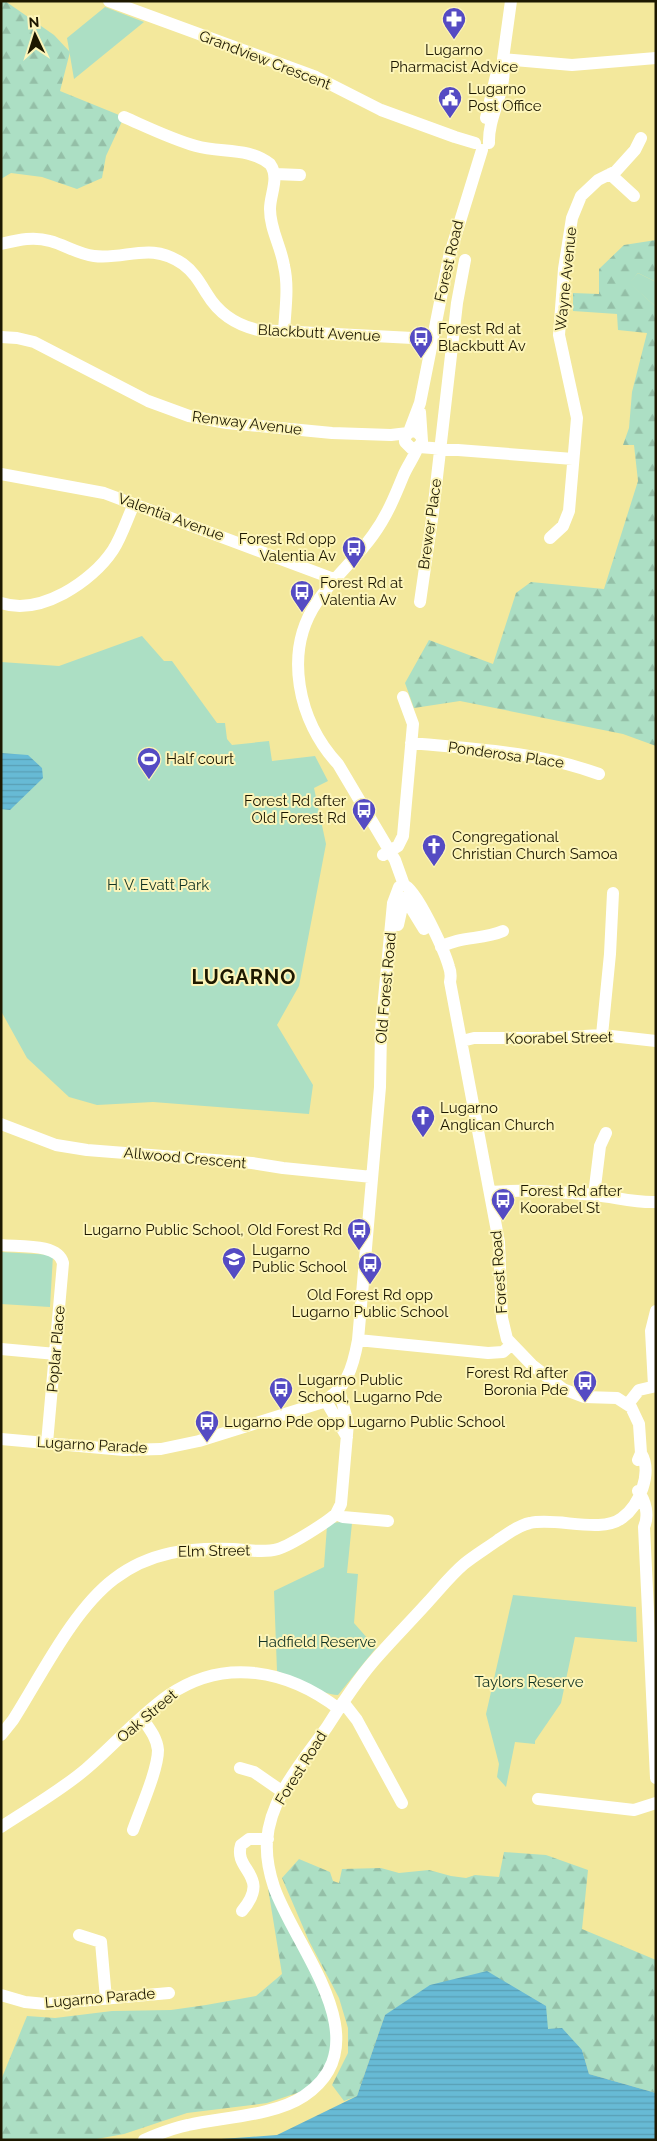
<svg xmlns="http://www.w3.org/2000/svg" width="657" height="2141" font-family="Raleway,sans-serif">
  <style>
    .green { fill: #acdfc4 }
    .forest { fill: url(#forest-firs) }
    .water { fill: url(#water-rules) }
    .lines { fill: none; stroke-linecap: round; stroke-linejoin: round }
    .minor { stroke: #fff; stroke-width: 12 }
    .labels { text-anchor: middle; stroke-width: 4; stroke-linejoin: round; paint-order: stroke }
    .poi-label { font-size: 15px; fill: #1d1800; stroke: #fdf5b9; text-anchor: start }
    .street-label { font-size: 15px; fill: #1d1800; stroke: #fdf5b9 }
    .park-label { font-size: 15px; fill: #123324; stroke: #fdf5b9 }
    .district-label { font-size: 20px; font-weight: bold; letter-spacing: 1px; fill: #1d1800; stroke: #fdf5b9 }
  </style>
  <defs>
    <pattern id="forest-firs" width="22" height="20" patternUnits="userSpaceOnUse" patternTransform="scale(1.25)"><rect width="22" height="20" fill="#acdfc4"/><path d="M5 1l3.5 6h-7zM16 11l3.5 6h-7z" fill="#94bfa7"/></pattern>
    <pattern id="water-rules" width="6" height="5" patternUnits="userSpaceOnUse" patternTransform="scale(1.25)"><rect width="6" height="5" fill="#67bad5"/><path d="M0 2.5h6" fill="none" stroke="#599fb5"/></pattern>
  </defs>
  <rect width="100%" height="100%" fill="#f3e89c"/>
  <path class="green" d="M105 7 144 22 74 79 67 38Z
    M638 273 656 282V307L629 283Z
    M142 636 164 661H172L217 723H225L227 739 232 745 269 741 272 761 315 756 328 781 314 788 326 844 299 986 277 1025 313 1085 309 1114 153 1102 97 1105 69 1097 27 1058 1 1011V662L59 666Z
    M1 1252 53 1255 50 1307 1 1304Z
    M341 1522 352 1523 347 1573 358 1574 354 1623 376 1648 338 1695C319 1694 296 1678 277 1671L274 1591 324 1567 327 1526 332 1523Z
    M513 1595 636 1607 637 1642 575 1637 561 1703 535 1741V1744L515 1742 506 1787 497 1777 499 1764 486 1714Z"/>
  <path class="forest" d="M1 1H5L54 35 70 52 60 91 124 117 106 156 102 178 77 189 42 177 11 173 1 179Z
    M656 240V282L638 273 630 283 656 307V746L623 734 460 701 414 708 405 683 429 640 493 664 516 593 531 582 604 589 638 481 634 445H623L629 428 632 392 647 333 618 330 617 314 573 311V293L599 294V269L624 245Z
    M504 1852 546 1855 588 1870 582 1929 656 1960V2093L589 2074 582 2050 548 2029 385 2015 357 2096 344 2101 332 2085 348 2053V2028L339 1998 309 1941 282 1878 299 1859 330 1872 333 1881 339 1883 342 1869 381 1868 399 1873 429 1870 451 1876 466 1878 475 1875 499 1877Z
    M268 1888 302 1951 331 2019 333 2037 327 2067 306 2090 267 2103 187 2113 124 2134 91 2140H1V2080L27 2016 55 2018 112 2011 171 2010 206 2005 256 1996 282 1974Z"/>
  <path class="water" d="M1 753 28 755 42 768 43 778 10 810 1 809Z
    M487 1971 546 2006 548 2029 562 2028 582 2050 589 2074 656 2093V2140H207L277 2135 357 2096 385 2015 430 1985Z"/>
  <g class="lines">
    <path class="minor" d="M109 1 316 77 381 110 455 137 475 143
      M503 59 572 65 656 58
      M124 117C147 127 171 139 196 146 221 153 249 147 270 164 280 178 270 194 270 209 270 230 281 246 284 266 289 287 285 311 284 332
      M486 118 497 72
      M489 143C488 114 508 91 503 59L511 1
      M275 174 300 175
      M610 174 634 196
      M1 244C18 240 33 236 50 241 65 245 78 254 94 256 127 260 150 241 183 264 194 272 200 283 207 294 219 314 236 325 258 330L432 339
      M1 337 17 338 34 342 148 401 189 416 227 423 332 433 391 435 408 433
      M420 412 422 441C421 446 417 448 412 449L405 442V437L409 432 416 431 421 436
      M409 432 420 403 449 257 482 150
      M419 447 573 459
      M1 474 104 493 334 579
      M550 538 563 526 569 511 577 418 559 335 564 269 572 218 581 196 598 180 616 171 635 150 641 138
      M420 602 433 512 457 303 465 260
      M1 603C40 616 92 582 113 550 122 536 127 519 134 504
      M411 743C475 749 538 752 599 774
      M383 855 398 846 403 836 413 724 403 697
      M404 885C416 888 445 952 449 967 451 972 451 977 450 982L499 1242 502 1318 507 1339 532 1365 563 1389 584 1397 617 1398 631 1407 639 1424 641 1453 638 1460
      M404 885 395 860 338 764C298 721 283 652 317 602 333 578 356 559 373 535 387 516 395 496 404 474 408 465 414 457 418 447
      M405 898 424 929
      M398 925 404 898
      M441 947C460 936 483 940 503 931
      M602 1035 610 954 613 893
      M462 1041 474 1038H548L602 1035 656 1041
      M1 1124 56 1145 87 1150 252 1163 283 1168 372 1177
      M490 1192C524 1189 560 1192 594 1195 615 1197 635 1203 656 1202
      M594 1195 600 1146 606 1133
      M1 1245C19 1247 58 1243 63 1263L47 1443
      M358 1340 488 1353 503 1352 511 1345
      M1 1349 56 1354
      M654 1386 651 1331 656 1311
      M326 1401 347 1437
      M628 1404 639 1390 656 1386
      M1 1439 124 1450 161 1449 199 1441 320 1403C347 1390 353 1367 358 1340L380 1087 381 1030 393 903 399 887 404 885
      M638 1491C646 1501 649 1516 644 1527L656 1778
      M336 1514 343 1517 388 1521
      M343 1702 357 1720 402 1803
      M1 1735 13 1720C41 1676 73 1610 114 1579 149 1552 190 1547 233 1549 247 1550 264 1553 278 1549 291 1545 326 1523 336 1514L341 1504 348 1423 339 1390
      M240 1768 254 1772 283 1792
      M538 1799 634 1810 656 1803
      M1 1827C30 1808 60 1791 86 1769 114 1745 139 1716 169 1695 225 1657 288 1670 339 1709
      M133 1830C140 1810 158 1770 158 1750 157 1738 149 1728 142 1718
      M242 1911C272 1875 233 1871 241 1845L249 1839H268
      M79 1935 101 1942 106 1999
      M1 1995 25 2002 46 2004 169 1993
      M144 2140C158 2134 172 2128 188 2125 223 2117 274 2116 304 2096 383 2043 295 1948 274 1887 269 1872 266 1856 267 1841 270 1797 303 1761 327 1727 341 1705 355 1683 372 1663 390 1642 410 1622 428 1602 440 1589 451 1575 464 1564 475 1555 487 1548 498 1540 508 1534 518 1525 530 1523 557 1517 601 1534 622 1518 639 1506 653 1473 641 1453"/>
  </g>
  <defs>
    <g id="pharmacy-pin" transform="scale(1.25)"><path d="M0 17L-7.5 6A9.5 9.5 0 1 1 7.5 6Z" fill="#554bc3" stroke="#fdf5b9"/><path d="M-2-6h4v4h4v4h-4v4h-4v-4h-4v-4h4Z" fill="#fff"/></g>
    <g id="civic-pin" transform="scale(1.25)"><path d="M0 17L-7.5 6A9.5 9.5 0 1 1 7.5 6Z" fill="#554bc3" stroke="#fdf5b9"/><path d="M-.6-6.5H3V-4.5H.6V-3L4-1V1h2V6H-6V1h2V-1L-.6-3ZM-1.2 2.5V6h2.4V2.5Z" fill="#fff"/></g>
    <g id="bus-pin" transform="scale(1.25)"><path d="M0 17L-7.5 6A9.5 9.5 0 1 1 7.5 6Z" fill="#554bc3" stroke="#fdf5b9"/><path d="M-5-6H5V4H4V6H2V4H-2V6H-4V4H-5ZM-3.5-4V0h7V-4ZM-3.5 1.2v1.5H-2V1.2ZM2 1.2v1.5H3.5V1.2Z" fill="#fff"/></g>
    <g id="stadium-pin" transform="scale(1.25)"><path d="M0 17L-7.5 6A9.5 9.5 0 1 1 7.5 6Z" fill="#554bc3" stroke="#fdf5b9"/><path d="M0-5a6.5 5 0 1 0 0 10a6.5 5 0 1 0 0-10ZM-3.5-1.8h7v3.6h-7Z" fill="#fff"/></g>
    <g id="church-pin" transform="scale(1.25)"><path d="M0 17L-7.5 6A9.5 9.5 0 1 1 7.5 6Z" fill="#554bc3" stroke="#fdf5b9"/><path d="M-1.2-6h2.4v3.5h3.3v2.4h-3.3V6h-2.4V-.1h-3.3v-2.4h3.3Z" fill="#fff"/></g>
    <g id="school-pin" transform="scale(1.25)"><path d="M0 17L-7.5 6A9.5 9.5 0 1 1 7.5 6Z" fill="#554bc3" stroke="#fdf5b9"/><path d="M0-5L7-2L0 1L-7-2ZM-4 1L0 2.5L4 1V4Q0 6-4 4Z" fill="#fff"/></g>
  </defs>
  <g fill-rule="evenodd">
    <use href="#pharmacy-pin" x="454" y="19"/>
    <use href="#civic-pin" x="450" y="98"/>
    <use href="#bus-pin" x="421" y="338"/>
    <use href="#bus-pin" x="354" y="548"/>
    <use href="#bus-pin" x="302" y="592"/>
    <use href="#stadium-pin" x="149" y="759"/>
    <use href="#bus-pin" x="364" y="810"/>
    <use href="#church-pin" x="434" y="846"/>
    <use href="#church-pin" x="423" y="1117"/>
    <use href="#bus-pin" x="503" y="1200"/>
    <use href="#bus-pin" x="359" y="1230"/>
    <use href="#school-pin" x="234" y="1259"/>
    <use href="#bus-pin" x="370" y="1264"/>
    <use href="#bus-pin" x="585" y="1382"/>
    <use href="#bus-pin" x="281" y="1389"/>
    <use href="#bus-pin" x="207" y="1422"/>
  </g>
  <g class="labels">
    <g class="poi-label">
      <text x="454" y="55" text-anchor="middle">Lugarno<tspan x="454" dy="17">Pharmacist Advice</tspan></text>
      <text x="468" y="94">Lugarno<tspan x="468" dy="17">Post Office</tspan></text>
      <text x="438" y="334">Forest Rd at<tspan x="438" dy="17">Blackbutt Av</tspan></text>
      <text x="336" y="544" text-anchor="end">Forest Rd opp<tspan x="336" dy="17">Valentia Av</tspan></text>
      <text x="320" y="588">Forest Rd at<tspan x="320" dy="17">Valentia Av</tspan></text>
      <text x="166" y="764">Half court</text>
      <text x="346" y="806" text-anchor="end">Forest Rd after<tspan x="346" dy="17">Old Forest Rd</tspan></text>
      <text x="452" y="842">Congregational<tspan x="452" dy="17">Christian Church Samoa</tspan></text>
      <text x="440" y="1113">Lugarno<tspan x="440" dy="17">Anglican Church</tspan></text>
      <text x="520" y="1196">Forest Rd after<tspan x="520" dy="17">Koorabel St</tspan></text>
      <text x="342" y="1235" text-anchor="end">Lugarno Public School, Old Forest Rd</text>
      <text x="252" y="1255">Lugarno<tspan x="252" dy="17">Public School</tspan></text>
      <text x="370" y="1300" text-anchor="middle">Old Forest Rd opp<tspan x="370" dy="17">Lugarno Public School</tspan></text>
      <text x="568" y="1378" text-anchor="end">Forest Rd after<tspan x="568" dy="17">Boronia Pde</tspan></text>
      <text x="298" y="1385">Lugarno Public<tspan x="298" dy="17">School, Lugarno Pde</tspan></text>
      <text x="224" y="1427">Lugarno Pde opp Lugarno Public School</text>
    </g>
    <g class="street-label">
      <text transform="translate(265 60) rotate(21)" y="5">Grandview Crescent</text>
      <text transform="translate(449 261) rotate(-77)" y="5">Forest Road</text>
      <text transform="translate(566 279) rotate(-84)" y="5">Wayne Avenue</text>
      <text transform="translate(319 333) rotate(3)" y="5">Blackbutt Avenue</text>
      <text transform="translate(247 423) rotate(7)" y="5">Renway Avenue</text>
      <text transform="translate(171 517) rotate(20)" y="5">Valentia Avenue</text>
      <text transform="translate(430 524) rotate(-82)" y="5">Brewer Place</text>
      <text transform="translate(506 755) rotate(8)" y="5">Ponderosa Place</text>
      <text transform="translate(386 988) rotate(-85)" y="5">Old Forest Road</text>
      <text transform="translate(559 1038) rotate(-1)" y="5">Koorabel Street</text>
      <text transform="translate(185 1158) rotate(5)" y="5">Allwood Crescent</text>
      <text transform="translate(499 1272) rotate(-94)" y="5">Forest Road</text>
      <text transform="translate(56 1349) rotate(-85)" y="5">Poplar Place</text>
      <text transform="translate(92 1445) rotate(3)" y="5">Lugarno Parade</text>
      <text transform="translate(214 1551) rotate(-1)" y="5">Elm Street</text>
      <text transform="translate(147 1716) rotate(-40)" y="5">Oak Street</text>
      <text transform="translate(301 1768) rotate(-58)" y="5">Forest Road</text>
      <text transform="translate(100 1998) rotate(-5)" y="5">Lugarno Parade</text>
    </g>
    <g class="park-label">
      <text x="158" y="890">H. V. Evatt Park</text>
      <text x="317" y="1647">Hadfield Reserve</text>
      <text x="529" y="1687">Taylors Reserve</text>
    </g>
    <g class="district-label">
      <text x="244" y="984">LUGARNO</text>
    </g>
  </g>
  <rect width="657" height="2141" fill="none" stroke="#1d1800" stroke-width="5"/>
  <g transform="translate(35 35) rotate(356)" stroke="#fdf5b9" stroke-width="4" paint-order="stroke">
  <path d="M0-4L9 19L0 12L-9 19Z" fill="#1d1800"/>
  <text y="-8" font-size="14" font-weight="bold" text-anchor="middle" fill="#1d1800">N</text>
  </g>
</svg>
